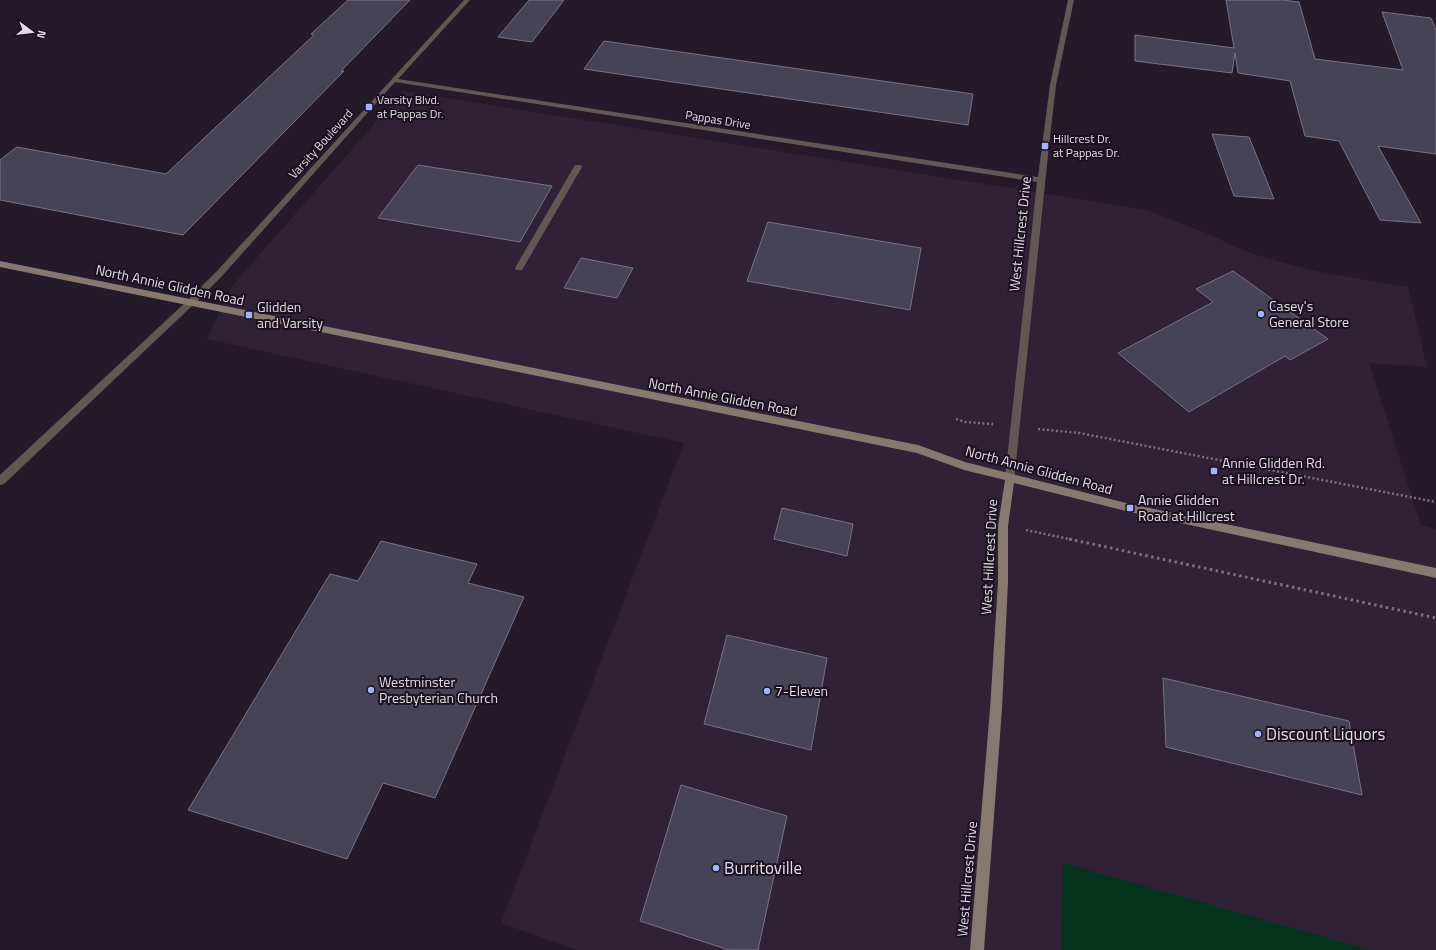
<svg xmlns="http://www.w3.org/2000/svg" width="1436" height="950" font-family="'Titillium Web',sans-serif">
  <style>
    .built { fill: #302136 }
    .green { fill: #05331d }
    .building { fill: #474357; stroke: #767288 }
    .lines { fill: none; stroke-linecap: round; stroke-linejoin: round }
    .path-far1 { stroke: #7b727f; stroke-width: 2.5; stroke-dasharray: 2 2.5; stroke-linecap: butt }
    .path { stroke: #7b727f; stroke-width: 3; stroke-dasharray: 2.5 3.5; stroke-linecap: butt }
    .lane { fill: #615853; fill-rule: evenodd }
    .street { fill: #615853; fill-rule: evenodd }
    .secondary { fill: #877870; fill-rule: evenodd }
    .poi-dot { fill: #a2b2fd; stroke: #1b1120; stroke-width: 1.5 }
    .labels { text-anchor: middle; stroke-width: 4; stroke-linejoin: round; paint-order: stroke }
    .far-poi-label { font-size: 12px; fill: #e2dbe6; stroke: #1b1120; text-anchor: start }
    .far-street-label { font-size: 12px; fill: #e2dbe6; stroke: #1b1120 }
    .street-label { font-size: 14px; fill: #e2dbe6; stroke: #1b1120 }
    .poi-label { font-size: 14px; fill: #e2dbe6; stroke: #1b1120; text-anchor: start }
    .near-poi-label { font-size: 17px; fill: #e2dbe6; stroke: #1b1120; text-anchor: start }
  </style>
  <rect width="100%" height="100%" fill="#251a29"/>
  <path class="built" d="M403 91 1147 210 1179 223 1209 234 1235 247 1266 258 1315 271 1408 287 1427 367 1369 363 1421 525 1436 529V950H577L501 923 684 443 207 339 232 286Z"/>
  <path class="green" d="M1063 863 1370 950H1061Z"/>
  <path class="building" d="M348 0H410L341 71H344L183 235 0 200V160L17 147 166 174 314 35 311 34Z
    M529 0H564L532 42 498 37Z
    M1226 0H1282L1299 2 1315 59 1403 70 1382 12 1431 18 1436 30V154L1378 146 1421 223 1380 220 1339 141 1305 136 1290 81 1238 73 1235 53 1232 73 1135 61V35L1234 48Z
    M604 41 973 94 968 125 584 69Z
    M1212 134 1249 137 1274 199 1234 196Z
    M418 165 552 186 520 242 378 218Z
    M768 222 921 248 910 310 747 281Z
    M581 258 633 268 617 298 564 288Z
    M1233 271 1328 339 1290 360 1285 356 1189 412 1118 353 1213 302 1196 289Z
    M782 508 853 524 847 556 774 539Z
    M381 541 477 564 468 583 524 597 435 798 383 783 347 859 188 810 330 574 358 581Z
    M727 635 827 658 811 750 704 724Z
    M1163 678 1349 721 1362 795 1166 747Z
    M681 785 787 816 758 950H729L640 921Z"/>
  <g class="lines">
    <path class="path-far1" d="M956 419 965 422 993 424
      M1038 429 1079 433 1436 502
      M1026 530 1074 540"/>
    <path class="path" d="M1069 539 1436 618"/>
    <path class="lane" d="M575 165H581L582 167 522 270H516L515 268Z
      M190 300 193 301 194 303 193 305 4 484 0 485V475L187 301Z"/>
    <path class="street" d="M464 0H470L398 79 1038 177 1050 85 1068 0H1074L1056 85 1049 146 1014 481 1010 482 1006 481 1005 478 1037 182 395 82 223 275 193 305H187L186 303 187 301 217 271Z"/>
    <path class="secondary" d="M0 261 918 445 965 462 1130 504 1436 568V578L1130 512 1014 483 1008 526V582L1002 709 984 950H970L990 709 998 582V526L1005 480 964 470 917 453 0 267Z"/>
  </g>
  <g class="poi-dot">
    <rect x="365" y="103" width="8" height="8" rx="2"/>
    <rect x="1041" y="142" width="8" height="8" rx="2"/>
    <circle cx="1261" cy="314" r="4"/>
    <rect x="245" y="311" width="8" height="8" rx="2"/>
    <rect x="1210" y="467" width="8" height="8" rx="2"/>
    <rect x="1126" y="504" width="8" height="8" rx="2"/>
    <circle cx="371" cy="690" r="4"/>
    <circle cx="767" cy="691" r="4"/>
    <circle cx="1258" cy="734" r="4"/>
    <circle cx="716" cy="868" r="4"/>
  </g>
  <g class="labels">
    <g class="far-poi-label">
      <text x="377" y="104">Varsity Blvd.<tspan x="377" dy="14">at Pappas Dr.</tspan></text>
      <text x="1053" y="143">Hillcrest Dr.<tspan x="1053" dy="14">at Pappas Dr.</tspan></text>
    </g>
    <g class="far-street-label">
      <text transform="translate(718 120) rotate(9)" y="4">Pappas Drive</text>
      <text transform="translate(321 144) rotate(-48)" y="4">Varsity Boulevard</text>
    </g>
    <g class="street-label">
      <text transform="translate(1020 234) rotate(-84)" y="5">West Hillcrest Drive</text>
      <text transform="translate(170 285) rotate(12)" y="5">North Annie Glidden Road</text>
      <text transform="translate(723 397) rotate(11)" y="5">North Annie Glidden Road</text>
      <text transform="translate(1039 470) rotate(15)" y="5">North Annie Glidden Road</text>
      <text transform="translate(989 557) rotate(-87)" y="5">West Hillcrest Drive</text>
      <text transform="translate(967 879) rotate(-85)" y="5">West Hillcrest Drive</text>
    </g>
    <g class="poi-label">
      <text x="1269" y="311">Casey's<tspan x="1269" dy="16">General Store</tspan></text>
      <text x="257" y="312">Glidden<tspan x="257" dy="16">and Varsity</tspan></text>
      <text x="1222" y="468">Annie Glidden Rd.<tspan x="1222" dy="16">at Hillcrest Dr.</tspan></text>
      <text x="1138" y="505">Annie Glidden<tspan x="1138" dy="16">Road at Hillcrest</tspan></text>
      <text x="379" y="687">Westminster<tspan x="379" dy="16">Presbyterian Church</tspan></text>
      <text x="775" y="696">7-Eleven</text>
    </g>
    <g class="near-poi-label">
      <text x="1266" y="740">Discount Liquors</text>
      <text x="724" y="874">Burritoville</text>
    </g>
  </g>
  <g transform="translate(32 32) rotate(105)" stroke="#1b1120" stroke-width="3" paint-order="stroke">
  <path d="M0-3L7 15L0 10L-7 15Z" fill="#e2dbe6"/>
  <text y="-6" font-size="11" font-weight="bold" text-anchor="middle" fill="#e2dbe6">N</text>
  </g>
</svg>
